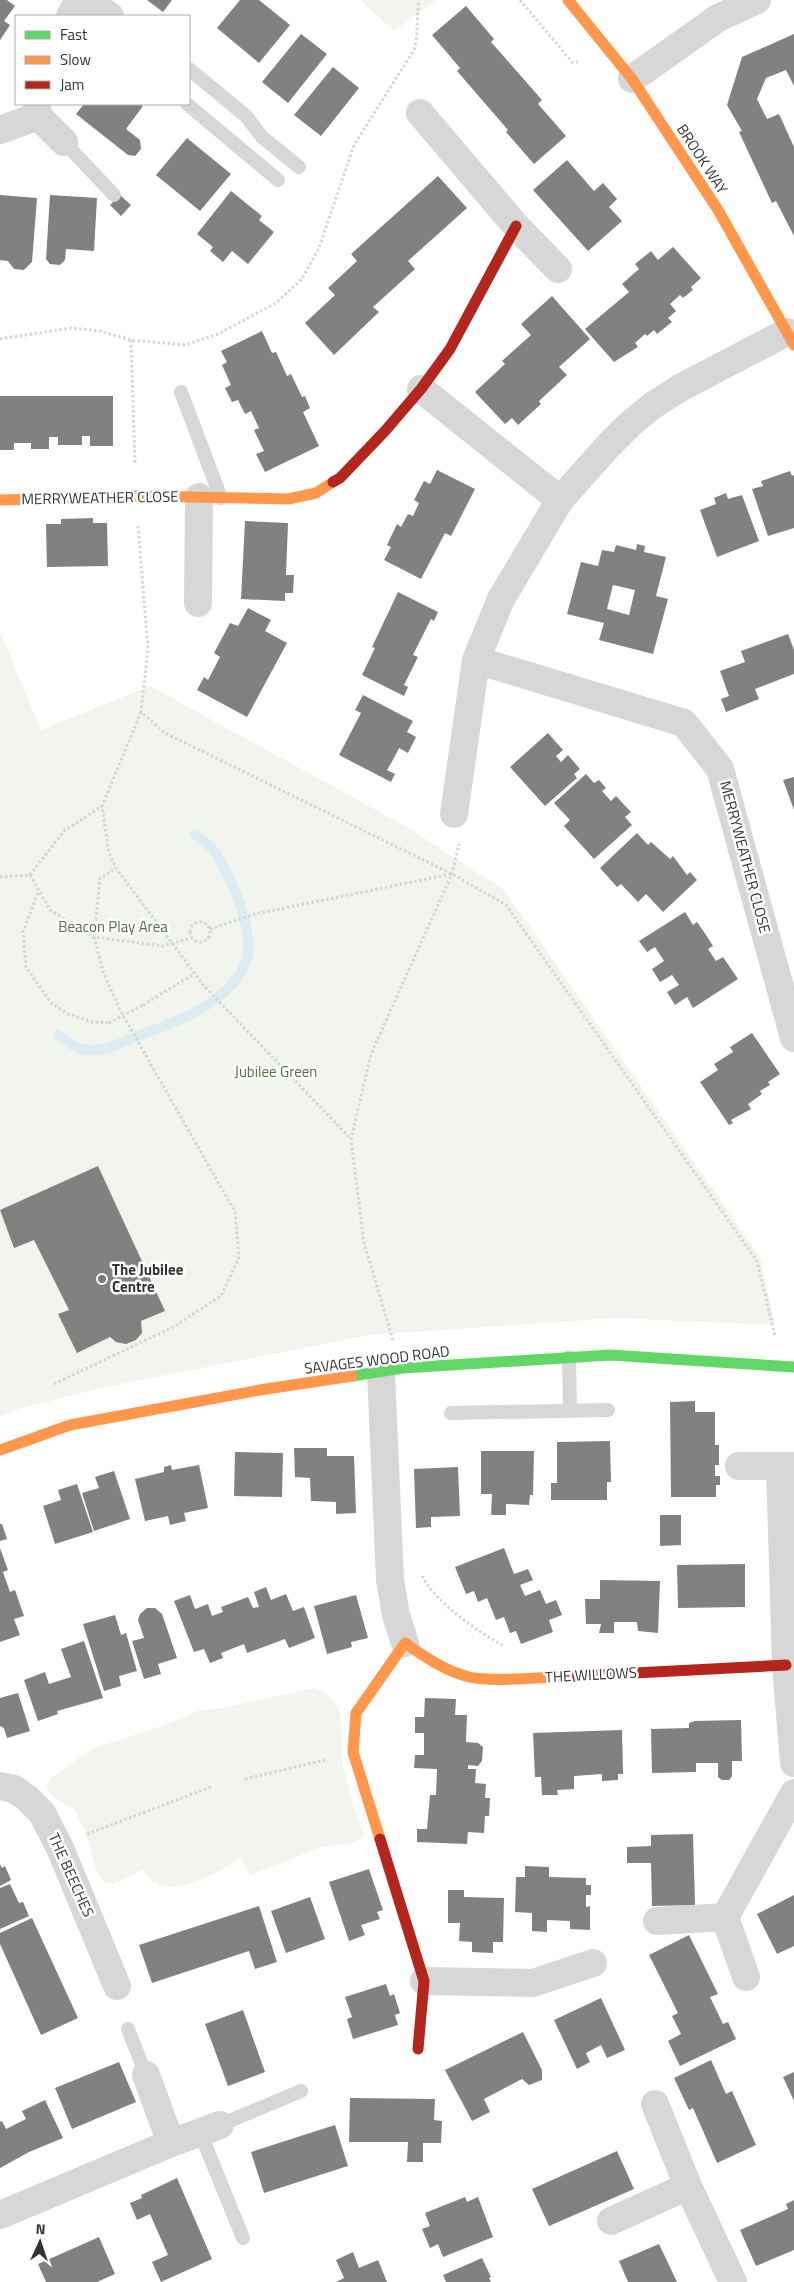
<svg xmlns="http://www.w3.org/2000/svg" width="794" height="2282" font-family="'Titillium Web',sans-serif">
  <style>
    .green { fill: #f1f5ed }
    .lines { fill: none; stroke-linecap: round; stroke-linejoin: round }
    .stream { stroke: #ddebf3; stroke-width: 10 }
    .building { fill: #818181; fill-rule: evenodd }
    .path { stroke: #d6d6d6; stroke-width: 3; stroke-dasharray: 2.5 2.5; stroke-linecap: butt }
    .lane { stroke: #d7d7d7; stroke-width: 14 }
    .street { stroke: #d7d7d7; stroke-width: 28 }
    .fast { stroke: #63d668; stroke-width: 11 }
    .slow { stroke: #ff974d; stroke-width: 11 }
    .jam { stroke: #b3261e; stroke-width: 11 }
    .path-bridge { stroke: #d6d6d6; stroke-width: 3; stroke-dasharray: 2.5 2.5; stroke-linecap: butt }
    .poi-dot { fill: #7a7a7a; stroke: #fff; stroke-width: 2 }
    .labels { text-anchor: middle; stroke-width: 5; stroke-linejoin: round; paint-order: stroke }
    .street-label { font-size: 15px; fill: #333; stroke: #fff }
    .park-label { font-size: 15px; fill: #56703f; stroke: #fff }
    .poi-label { font-size: 15px; font-weight: bold; fill: #333; stroke: #fff; text-anchor: start }
  </style>
  <rect width="100%" height="100%" fill="#fff"/>
  <path class="green" d="M360 0H436L394 31Z
    M0 631 41 730 150 686 407 827 504 890 760 1257 775 1325 615 1318 370 1335 105 1387 18 1409 0 1417Z
    M315 1688C322 1691 329 1695 334 1701 346 1719 340 1738 342 1758 346 1785 356 1811 364 1836L354 1843 322 1847 250 1875 241 1858C215 1873 164 1907 143 1870L114 1884 105 1883 96 1871 86 1834 75 1810 52 1796 46 1786 51 1778 92 1749 177 1721 197 1711 222 1708Z"/>
  <g class="lines">
    <path class="stream" d="M58 1035C65 1039 73 1047 81 1049 99 1054 119 1044 136 1037 174 1023 233 1002 247 959 255 933 228 865 210 846 205 842 199 838 195 834"/>
  </g>
  <path class="building" d="M0 0H7L15 6 4 21 10 25 0 40Z
    M147 0H172L163 12Z
    M240 0H259L290 25 259 63 217 28Z
    M466 6 494 39 491 42 542 100 538 104 566 136 534 164 506 132 508 130 457 71 460 68 432 35Z
    M301 34 327 54 288 103 262 82Z
    M794 34V86L786 70 766 78 757 99 767 119 779 114 794 147V236L776 201 772 203 739 132 742 131 727 105 742 57Z
    M333 67 359 88 321 136 294 115Z
    M84 104H139L143 106 126 129 140 140 141 149 135 156 128 155 76 114Z
    M187 138 231 174 200 211 156 175Z
    M567 160 594 191 603 183 617 199 609 207 622 221 588 251 533 190Z
    M438 176 467 208 408 261 415 269 373 307 379 312 334 355 305 323 335 295 328 288 357 261 351 254Z
    M231 191 262 216 259 220 274 232 248 264 232 251 223 262 210 251 213 247 197 234Z
    M0 195 37 198 32 262 24 270 14 269 8 261 0 260Z
    M50 195 97 198 94 251 66 249 65 260 60 265 50 264 46 259Z
    M120 195 131 205 121 216 110 205Z
    M673 247 701 278 691 287 693 290 683 298 680 295 670 304 676 311 668 318 672 322 657 334 654 330 647 336 645 334 635 343 638 347 614 362 585 329 629 292 622 284 639 269 635 264 651 251 658 260Z
    M552 296 590 339 559 367 567 375 539 401 541 404 518 425 512 418 505 424 475 392 505 364 502 361 531 335 521 324Z
    M262 331 272 353 276 352 287 376 291 374 302 397 305 396 310 408 303 412 319 446 265 472 256 454 264 451 254 430 259 428 251 411 245 414 238 400 232 402 225 388 231 385 222 365 227 362 221 351Z
    M0 396H113V446H90V436H82V445H58V437H49V449H31V443H14V450H0Z
    M437 470 475 489 451 536 445 533 421 579 384 560 391 547 387 545 397 524 401 527 408 514 413 516 419 503 414 500 424 481 430 484Z
    M790 471 792 476 794 475V528L768 536 752 489 763 486 761 481Z
    M726 493 728 499 742 495 759 541 717 557 700 510 716 504 714 498Z
    M93 518V523H107L108 566 47 567 46 524H61V519Z
    M245 521 288 523 286 575H294L293 593H285V601L241 599Z
    M637 544 645 546 644 552 666 557 656 596 668 599 653 654 599 640 604 623 567 614 581 562 598 566 602 550 614 552 616 545 636 550ZM613 585 635 590 629 615 607 609Z
    M398 592 438 612 434 621 431 619 413 655 418 657 404 685 408 687 404 696 362 675 375 648 372 647Z
    M248 608 271 620 265 631 287 643 247 717 197 690 204 677 208 680 220 657 214 653 230 623 238 626Z
    M788 634 794 650V674L755 689 759 699 726 712 721 699 729 696 720 671 745 662 741 651Z
    M363 695 413 721 407 732 416 737 408 753 399 748 394 758 387 770 395 774 391 782 339 755 361 713 355 710Z
    M548 733 563 750 556 756 561 762 568 755 580 769 574 774 577 778 545 806 510 767Z
    M586 774 594 783 599 780 606 788 602 791 611 801 616 796 631 812 625 817 632 825 594 859 564 826 570 820 554 803Z
    M794 777V810L783 780Z
    M637 833 648 845 651 842 670 859 673 856 687 875 690 872 697 880 663 912 646 894 638 902 621 884 617 887 600 868Z
    M685 912 693 925 697 922 706 935 713 946 708 949 716 961 723 957 738 979 693 1008 687 997 675 1005 667 992 679 985 672 975 660 982 652 969 664 961 655 947 647 952 639 941Z
    M752 1033 780 1074 768 1082 770 1085 760 1091 762 1094 748 1104 751 1109 731 1120 733 1123 729 1125 700 1082 718 1070 714 1064 733 1052 730 1047Z
    M98 1166 165 1311 141 1321 142 1333 136 1340 126 1344 116 1342 110 1337 77 1353 58 1314 69 1310 34 1240 14 1248 0 1210Z
    M695 1401V1412H715V1445H719V1465H715V1476H720V1485H716V1497H671L670 1402Z
    M610 1441 611 1482H607V1500H551V1483H557V1442Z
    M294 1448H327V1456H354L356 1513 336 1514V1502L311 1501 310 1478 295 1477Z
    M481 1451H534L533 1495H530L529 1505 506 1504V1515H491L492 1494H481Z
    M235 1452 283 1453 282 1497 234 1496Z
    M171 1465 172 1470 199 1465 208 1508 184 1513 186 1521 170 1525 168 1516 145 1521 135 1479 164 1472V1467Z
    M458 1467 460 1516 431 1517V1527L416 1528 414 1469Z
    M114 1471 130 1519 94 1531 82 1493 99 1488 95 1477Z
    M77 1484 93 1532 55 1544 43 1506 61 1500 58 1490Z
    M660 1515H681V1545L660 1546Z
    M0 1524H2L7 1539 0 1541Z
    M0 1548 8 1570 3 1572 10 1592 15 1590 24 1616 14 1619 20 1635 0 1642Z
    M504 1548 514 1574 528 1569 533 1580 520 1585 525 1596 540 1590 546 1604 556 1600 562 1615 549 1620 553 1632 521 1644 516 1631 510 1633 504 1617 496 1620 487 1598 478 1602 474 1591 466 1594 455 1567Z
    M745 1564V1607L678 1608 677 1565Z
    M600 1580 660 1581 658 1633 638 1631 637 1622H614V1633H599L601 1624H586L585 1599H600Z
    M266 1587 271 1600 286 1594 293 1611 304 1607 315 1638 289 1648 285 1639 247 1653 244 1644 221 1653 223 1658 210 1663 204 1649 194 1652 174 1601 190 1595 195 1609 208 1604 212 1616 223 1612 221 1607 248 1597 253 1608 259 1607 254 1592Z
    M356 1595 368 1638 351 1642 352 1647 327 1654 314 1606Z
    M147 1608H155L162 1614 177 1658 158 1664 161 1674 144 1679 132 1641 144 1638 138 1620 140 1614Z
    M115 1615 121 1635 126 1633 137 1671 119 1676 121 1686 104 1691 83 1624Z
    M84 1641 103 1698 57 1711 58 1714 38 1721 24 1680 45 1672 49 1684 71 1677 61 1649Z
    M18 1693 30 1731 7 1738 4 1728 0 1726V1698Z
    M425 1698 456 1699 455 1715H467L466 1742 478 1743 483 1747 482 1761 478 1766 468 1765V1769H476L475 1783 486 1784 485 1798H490L489 1816H485L484 1833 468 1832 467 1844 417 1842V1829H427L430 1795H436L437 1769 414 1768 415 1755H424V1733H415V1717H424Z
    M741 1720 742 1761H732V1776L729 1780H722L718 1777V1763H696V1772L652 1773 651 1729 689 1728V1723L695 1721Z
    M622 1730 623 1774H618V1780L602 1781V1774L574 1776V1789L557 1790 558 1795H542L541 1777H535L533 1733Z
    M693 1834 695 1905 652 1906 651 1863H627V1847L651 1846V1835Z
    M0 1864 2 1868 5 1866 11 1880 0 1886Z
    M525 1866 549 1867V1877L586 1878V1885H591V1895H586V1907L590 1906V1930L570 1929V1921L547 1920V1932L532 1931V1913L515 1912 516 1877H525Z
    M369 1869 383 1910 377 1912 380 1919 361 1925 365 1935 349 1941 329 1882Z
    M10 1884 19 1903 23 1902 29 1916 0 1929V1888Z
    M448 1890H464V1897L504 1898 503 1942H493V1953L472 1952V1942L459 1941 460 1923H448Z
    M794 1895V1946L777 1954 757 1914Z
    M310 1897 325 1939 286 1953 271 1911Z
    M259 1906 277 1962 255 1969 249 1951 152 1983 139 1945Z
    M32 1918 78 2018 41 2035 0 1944V1933Z
    M689 1935 718 1994 710 1997 723 2024 728 2022 736 2039 680 2066 668 2041 681 2034 672 2016 678 2013 649 1955Z
    M386 1984 390 1996 394 1994 400 2013 395 2015 398 2025 353 2039 347 2019 352 2017 345 1997Z
    M601 1998 625 2050 607 2058 601 2045 586 2053 590 2062 577 2069 554 2020Z
    M243 2010 265 2072 228 2086 205 2024Z
    M523 2032 542 2070V2080L529 2085 522 2079 484 2099 490 2112 472 2121 445 2070Z
    M711 2060 726 2094 732 2091 756 2145 717 2163 693 2108 689 2110 674 2078Z
    M119 2062 136 2102 72 2129 55 2088Z
    M794 2072V2101L783 2077Z
    M350 2098 435 2099 434 2120 442 2121 441 2143H423V2162H407L408 2142H349Z
    M45 2100 63 2138 29 2152 0 2168V2122L2 2121 6 2129 26 2119 22 2111Z
    M335 2125 348 2166 264 2193 251 2152Z
    M617 2151 634 2189 549 2226 532 2189Z
    M177 2178 212 2259 161 2282 152 2262 168 2255 150 2214 137 2220 130 2203 142 2198 141 2195Z
    M465 2197 467 2202 478 2197 493 2237 443 2257 438 2244 430 2248 422 2229 430 2226 425 2213Z
    M794 2200V2250L756 2266 740 2230 788 2209 786 2204Z
    M99 2237 115 2274 97 2282H46L38 2264Z
    M659 2244 677 2282H628L619 2261Z
    M353 2252 359 2268 378 2260 387 2282H336L344 2278 336 2260Z
    M482 2258 491 2277 489 2278 491 2282H446L443 2275Z"/>
  <g class="lines">
    <path class="path" d="M520 0 572 62H578
      M0 339 71 328 100 331 131 340 185 345 218 334 276 303 302 279 319 248 354 145 414 50C419 33 416 17 419 0
      M131 340 135 465
      M138 526 148 649 141 712 165 733 452 874 506 905 757 1261 775 1336
      M141 712 102 806 109 853 116 868 204 986 351 1139
      M30 875 50 910 94 937 163 946 191 938
      M0 877 30 875 64 831 102 806
      M38 893 23 932 26 967 51 1003 68 1014 92 1022 109 1023
      M190 932a10 10 0 1 1 20 0a10 10 0 1 1-20 0Z
      M210 929 255 914 451 874
      M143 1005 194 974
      M393 1340 364 1243 351 1139 371 1054 452 874 459 844
      M54 1384 173 1327 221 1296 239 1257 235 1212 120 1010 104 974 94 937 100 878 116 868
      M422 1576C438 1605 476 1630 504 1646
      M245 1779 325 1760
      M87 1834 211 1787"/>
    <path class="lane" d="M189 69 246 116 262 137 299 167
      M187 104 278 180
      M64 142 114 195
      M181 392 221 498
      M569 1357 570 1410
      M451 1413 608 1410
      M128 2029 146 2075
      M220 2125 301 2091
      M200 2132 243 2238"/>
    <path class="street" d="M88 0 110 16
      M70 16 79 0
      M632 79 718 18 757 0
      M420 113 516 226 558 269
      M38 116 64 142
      M0 130 38 116 37 104
      M421 389 560 500
      M198 603 199 497
      M476 660 684 723 720 769 794 1038
      M454 814 476 660 501 599 560 500 608 446 630 424 652 406 680 388 787 332
      M381 1372 390 1580 396 1615 405 1643
      M739 1466H794
      M780 1466 786 1665 794 1763
      M0 1786 14 1789 27 1798 42 1813 60 1848 117 1986
      M657 1921 725 1917
      M746 1977 725 1917 794 1793
      M424 1981 533 1983 593 1963
      M146 2075 171 2143
      M655 2104 688 2186 733 2282
      M0 2215 171 2143 220 2125
      M611 2221 688 2186"/>
    <path class="fast" d="M352 1376 403 1368 610 1355 794 1367"/>
    <path class="slow" d="M568 0 632 79 718 210 794 345
      M1 500 136 496 288 499 316 493 333 482
      M0 1450 70 1425 260 1390 352 1376
      M380 1839 353 1752 356 1713 405 1643C425 1657 445 1671 469 1677 492 1682 534 1678 558 1677"/>
    <path class="jam" d="M333 482 340 478 385 431 421 389 450 349 516 226
      M558 1677 786 1665
      M380 1839 424 1981 418 2049"/>
    <path class="path-bridge" d="M109 1023 143 1005"/>
  </g>
  <circle class="poi-dot" cx="102" cy="1279" r="5"/>
  <g class="labels">
    <g class="street-label">
      <text transform="translate(702 159) rotate(57)" y="5">BROOK WAY</text>
      <text transform="translate(100 498) rotate(-1)" y="5">MERRYWEATHER CLOSE</text>
      <text transform="translate(745 857) rotate(75)" y="5">MERRYWEATHER CLOSE</text>
      <text transform="translate(377 1360) rotate(-7)" y="5">SAVAGES WOOD ROAD</text>
      <text transform="translate(591 1675) rotate(-3)" y="5">THE WILLOWS</text>
      <text transform="translate(71 1875) rotate(66)" y="5">THE BEECHES</text>
    </g>
    <g class="park-label">
      <text x="113" y="932">Beacon Play Area</text>
      <text x="276" y="1077">Jubilee Green</text>
    </g>
    <g class="poi-label">
      <text x="112" y="1275">The Jubilee<tspan x="112" dy="17">Centre</tspan></text>
    </g>
  </g>
  <rect x="15" y="15" width="175" height="90" fill="#ffffff" stroke="#adadad"/>
  <rect x="25" y="31" width="25" height="8" fill="#63d668" stroke="#adadad"/>
  <text x="60" y="40" font-size="15" fill="#333333">Fast</text>
  <rect x="25" y="56" width="25" height="8" fill="#ff974d" stroke="#adadad"/>
  <text x="60" y="65" font-size="15" fill="#333333">Slow</text>
  <rect x="25" y="81" width="25" height="8" fill="#b3261e" stroke="#adadad"/>
  <text x="60" y="90" font-size="15" fill="#333333">Jam</text>
  <g transform="translate(40 2242) rotate(3)" stroke="#ffffff" stroke-width="4" paint-order="stroke">
  <path d="M0-4L9 19L0 12L-9 19Z" fill="#333333"/>
  <text y="-8" font-size="14" font-weight="bold" text-anchor="middle" fill="#333333">N</text>
  </g>
</svg>
